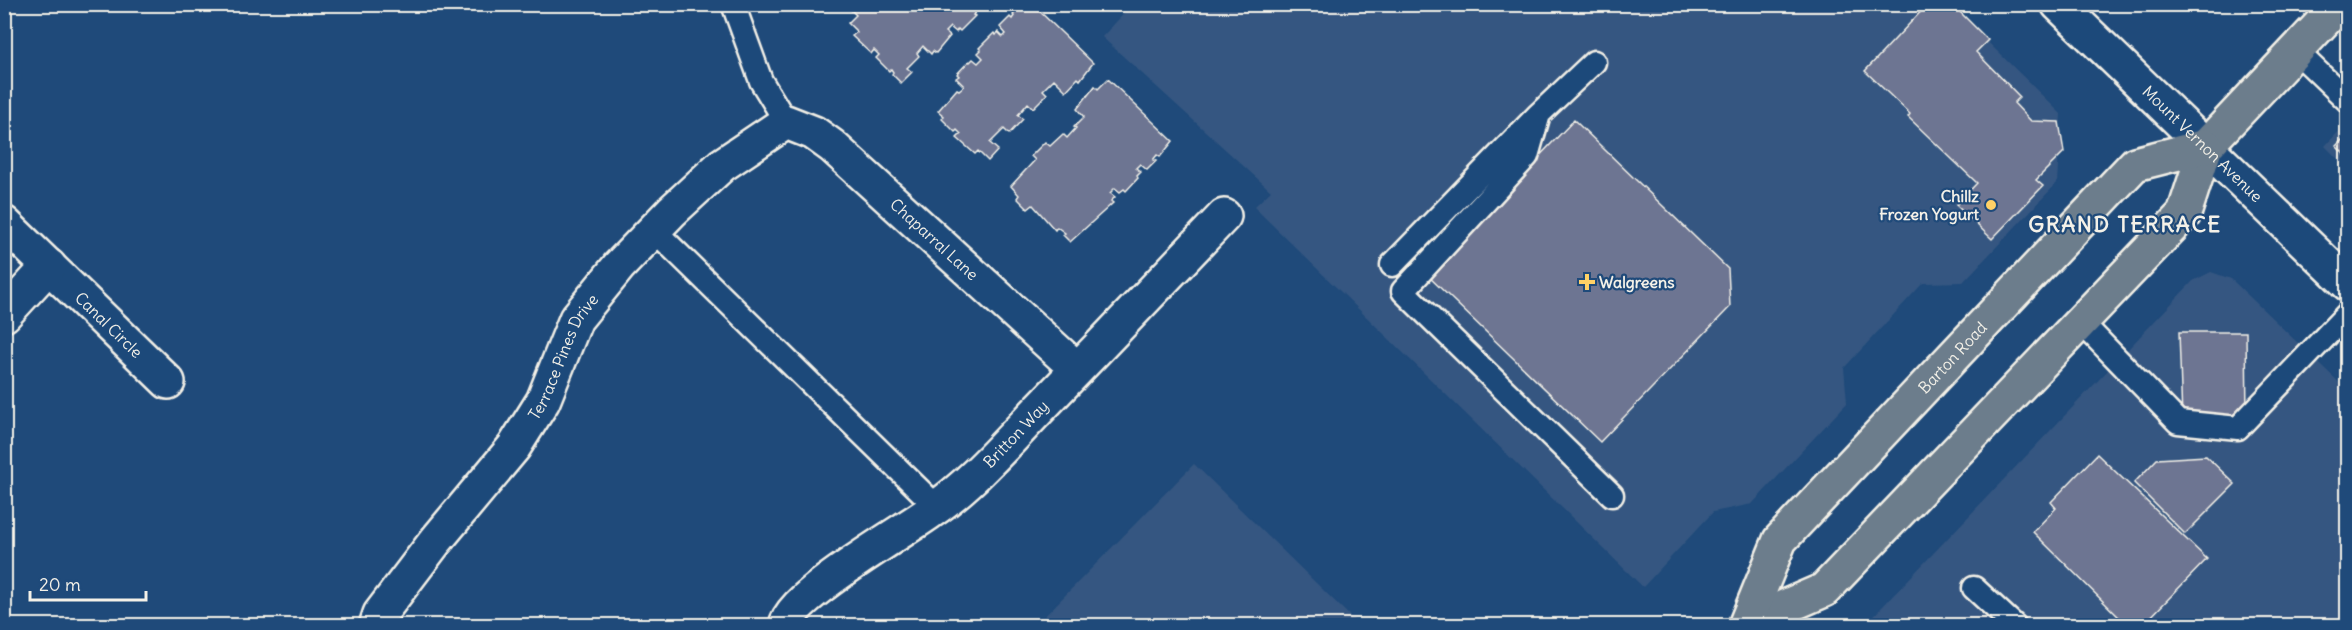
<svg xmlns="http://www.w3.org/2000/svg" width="2352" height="630" font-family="Delius,sans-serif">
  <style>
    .built { fill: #365781 }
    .building { fill: #6d7492; stroke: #f4f1e8; stroke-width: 1.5 }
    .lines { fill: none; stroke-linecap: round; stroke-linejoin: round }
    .service-casing { stroke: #f4f1e8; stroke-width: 27 }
    .minor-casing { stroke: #f4f1e8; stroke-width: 38 }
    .secondary-casing { stroke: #f4f1e8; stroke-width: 38 }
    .primary-casing { stroke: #f4f1e8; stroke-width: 38 }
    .service { stroke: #1f4a7a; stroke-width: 22 }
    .minor { stroke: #1f4a7a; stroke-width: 33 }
    .secondary { stroke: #1f4a7a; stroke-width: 33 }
    .primary { stroke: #6c7d8c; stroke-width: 33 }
    .poi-dot { fill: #ffd166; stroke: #1f4a7a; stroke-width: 2 }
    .labels { text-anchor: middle; stroke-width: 4.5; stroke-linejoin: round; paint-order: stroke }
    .street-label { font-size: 16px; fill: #f4f1e8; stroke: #1f4a7a }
    .poi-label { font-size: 16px; font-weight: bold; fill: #f4f1e8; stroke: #1f4a7a; text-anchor: end }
    .district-label { font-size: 22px; font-weight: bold; letter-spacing: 1.5px; fill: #f4f1e8; stroke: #1f4a7a }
  </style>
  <rect width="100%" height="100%" fill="#1f4a7a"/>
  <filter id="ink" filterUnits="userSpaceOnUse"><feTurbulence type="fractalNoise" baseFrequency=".0167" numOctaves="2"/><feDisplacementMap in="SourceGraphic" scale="12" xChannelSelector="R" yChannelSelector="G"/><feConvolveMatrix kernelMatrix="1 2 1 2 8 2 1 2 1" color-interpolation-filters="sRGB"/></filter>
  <g filter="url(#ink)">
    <path class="built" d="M1133 4 1950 5 2061 114 2057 183 1963 282 1923 283 1844 368 1847 403 1752 504 1713 512 1643 587 1254 207 1271 191 1102 37Z
      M2347 123V168L2325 146Z
      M2211 272 2231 279 2347 390V625L1864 626 2193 281Z
      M1194 464 1359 625H1036Z"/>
    <path class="building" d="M857 4H974L972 7 976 11 973 15 975 16 960 31 958 29 956 32 950 27 945 32 950 36 936 53 933 51 931 54 923 46 917 53 919 56 907 68 912 72 901 83 892 74 893 72 891 69 889 71 876 58 879 55 874 50 871 54 852 36 857 32 848 23 856 15 851 10Z
      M1026 4H1032L1093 63 1080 80 1078 78 1066 91 1054 79 1043 90 1047 94 1033 108 1028 103 1018 115 1023 119 1009 134 1004 129 990 143 998 150 988 161 978 151 975 154 957 138 961 134 957 130 955 132 942 119 944 116 938 111 957 89 959 90 964 86 956 78 959 76 957 74 969 61 970 62 973 59 978 63 983 58 978 53 981 50 979 48 994 33 996 35 998 32 1003 37 1006 34 1000 27 1010 17 1012 19 1014 16 1013 15 1021 5 1023 7Z
      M1928 4 1953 5 1988 40 1976 52 2020 97 2014 103 2031 121 2059 122 2064 152 2036 180 2043 186 1992 239 1956 205 1977 183 1908 117 1910 114 1865 71Z
      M1108 79 1173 141 1160 157 1157 155 1153 160 1156 161 1147 170 1140 164 1136 168 1141 172 1137 176 1138 178 1126 191 1124 189 1120 192 1115 188 1110 193 1115 197 1111 201 1113 203 1070 242 1063 235 1065 233 1057 227 1055 230 1033 205 1028 209 1017 198 1019 195 1011 186 1035 160 1031 156 1045 142 1050 146 1063 134 1067 138 1076 128 1074 127 1084 117 1077 109 1095 86 1098 89Z
      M1574 120 1728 269 1730 307 1600 442 1426 274Z
      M2347 135H2348L2347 157 2336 146Z
      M2179 332H2246L2247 418 2182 419Z
      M2097 454 2207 559 2142 626H2128L2033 532 2056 508 2051 502Z
      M2206 456 2235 484 2185 534 2134 483 2157 459Z"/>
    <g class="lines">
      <g class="service-casing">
        <path id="service" d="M733 4 761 81 786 122
          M2296 51 2348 101
          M1539 114 1527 156 1403 291 1612 495
          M654 230 937 507
          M1392 265 1539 114 1594 62
          M2081 322 2178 422 2238 428 2348 313
          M1974 588 2015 626"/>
      </g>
      <g class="minor-casing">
        <g id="minor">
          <path id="s1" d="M4 223 168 382"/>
          <path d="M4 315 49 266"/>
          <path id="s2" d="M376 626 380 614 434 543 514 447 543 401 576 319 619 266 672 211 722 165 786 122 814 133 832 146 1077 369"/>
          <path id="s3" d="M786 626C790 596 903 532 930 512 972 484 1010 439 1045 403 1105 341 1165 278 1224 216"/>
        </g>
      </g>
      <g class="secondary-casing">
        <g id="secondary">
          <path id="s4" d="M2058 4 2348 284"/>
        </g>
      </g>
      <g class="primary-casing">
        <g id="primary">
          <path d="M1747 623 1824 590 2184 214 2206 146 2340 4"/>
          <path id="s5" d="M1745 626 1780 540 2135 164 2206 146"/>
        </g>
      </g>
      <use href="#service" class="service"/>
      <use href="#minor" class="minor"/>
      <use href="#secondary" class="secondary"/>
      <use href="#primary" class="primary"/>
    </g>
  </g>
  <g class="poi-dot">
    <circle cx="1991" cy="205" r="6"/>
    <path d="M1584 273h6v6h6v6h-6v6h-6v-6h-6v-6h6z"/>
  </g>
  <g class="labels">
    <g class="street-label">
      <text dy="6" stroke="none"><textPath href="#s4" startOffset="201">Mount Vernon Avenue</textPath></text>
      <text dy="6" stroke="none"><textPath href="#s2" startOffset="850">Chaparral Lane</textPath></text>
      <text dy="6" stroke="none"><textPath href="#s1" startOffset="146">Canal Circle</textPath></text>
      <text dy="6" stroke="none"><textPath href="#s2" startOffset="330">Terrace Pines Drive</textPath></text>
      <text dy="6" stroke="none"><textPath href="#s5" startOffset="344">Barton Road</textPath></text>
      <text dy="6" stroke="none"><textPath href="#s3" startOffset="302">Britton Way</textPath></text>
    </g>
    <g class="poi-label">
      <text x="1979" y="202">Chillz<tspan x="1979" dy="18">Frozen Yogurt</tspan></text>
      <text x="1599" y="288" text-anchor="start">Walgreens</text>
    </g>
    <g class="district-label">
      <text x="2125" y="232">GRAND TERRACE</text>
    </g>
  </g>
  <rect width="2352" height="630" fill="none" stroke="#1f4a7a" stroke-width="24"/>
  <rect x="12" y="12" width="2328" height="606" fill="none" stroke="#f4f1e8" stroke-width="2" filter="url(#ink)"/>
  <path d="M30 591v9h116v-9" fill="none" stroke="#f4f1e8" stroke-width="3"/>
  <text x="39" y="591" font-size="18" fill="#f4f1e8" stroke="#1f4a7a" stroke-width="4.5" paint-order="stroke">20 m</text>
</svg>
